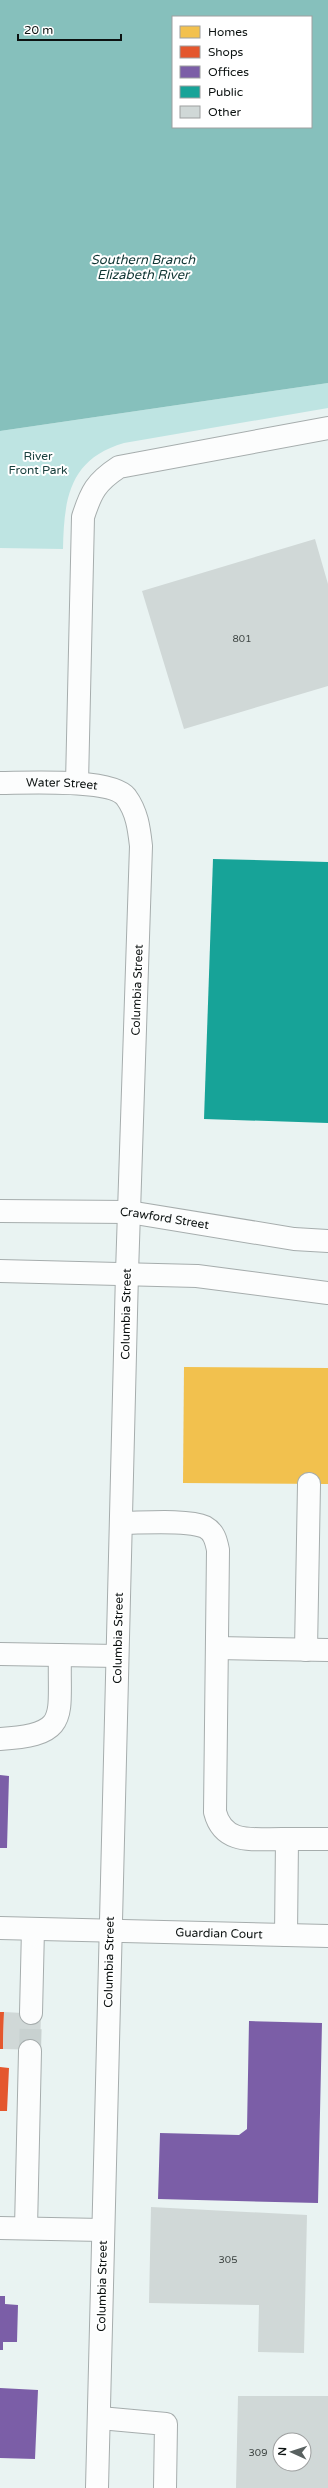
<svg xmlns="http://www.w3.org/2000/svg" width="328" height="2488" font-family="'Varela Round',sans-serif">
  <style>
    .green { fill: #bee4e2 }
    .water { fill: #86c0bc; fill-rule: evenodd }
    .homes { fill: #f2c14e }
    .shops { fill: #e4572e }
    .offices { fill: #7b5ea7 }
    .public { fill: #17a398 }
    .building { fill: #d0d8d7; fill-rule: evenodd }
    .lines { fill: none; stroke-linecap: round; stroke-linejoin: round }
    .minor-tunnel { stroke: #c8d1d0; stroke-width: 22; stroke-dasharray: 22 11; stroke-linecap: butt }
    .minor-casing { stroke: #a6adad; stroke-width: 24 }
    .major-casing { stroke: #a6adad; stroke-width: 24 }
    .minor { stroke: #fcfdfd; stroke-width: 22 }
    .major { stroke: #fcfdfd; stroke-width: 22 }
    .labels { text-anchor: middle; stroke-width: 4; stroke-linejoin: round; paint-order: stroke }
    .number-label { font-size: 10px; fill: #3f4644 }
    .park-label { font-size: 12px; fill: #1a403e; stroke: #fff }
    .street-label { font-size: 12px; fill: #0c1211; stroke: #fff }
    .water-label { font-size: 13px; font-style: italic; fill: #0f3634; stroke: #fff }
  </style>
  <rect width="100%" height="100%" fill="#e9f3f2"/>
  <path class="green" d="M328 383V408L124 443C69 459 64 499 63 549L0 548V431Z"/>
  <path class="water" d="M0 0H328V383L0 431ZM173 17H311V127H173Z"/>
  <path class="homes" d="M184 1367 328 1368V1484L183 1483Z"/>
  <path class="shops" d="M0 2012H4L3 2049H0Z
    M0 2067 9 2068 7 2111H0Z"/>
  <path class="offices" d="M0 1775 9 1776 7 1848H0Z
    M249 2021 322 2023 318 2203 158 2199 160 2133 239 2135 247 2129Z
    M0 2296H5V2304L18 2305 17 2342H3V2350H0Z
    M0 2388 38 2390 35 2459 0 2458Z"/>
  <path class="public" d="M213 859 328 862V1123L204 1119Z"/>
  <path class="building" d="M315 539 328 584V686L184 729 142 591Z
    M4 2012 41 2014 40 2050 3 2049Z
    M151 2207 307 2215 304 2353 258 2352 259 2305 149 2303Z
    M238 2396H328V2488H236ZM280 2440H304V2464H280Z"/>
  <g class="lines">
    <path class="minor-tunnel" d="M30 2051 31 2013"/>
    <g class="minor-casing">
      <g id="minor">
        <path id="s1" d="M0 783C25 783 111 778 126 797 137 812 139 828 141 846L127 1273 97 2488"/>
        <path d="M77 783 83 517C91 492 96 482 119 467L328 428"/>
        <path d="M121 1523C141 1523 187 1519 205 1527 214 1532 216 1540 218 1550L215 1812C224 1847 257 1838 287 1839L286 1935"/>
        <path d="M217 1648 328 1650"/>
        <path d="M306 1650 309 1484"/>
        <path d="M0 1654 117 1656"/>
        <path d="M0 1739C72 1735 58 1716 60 1655"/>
        <path d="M287 1839H328"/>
        <path id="s2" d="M0 1928 328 1936"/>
        <path d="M31 2013 33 1929"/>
        <path d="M0 2228 102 2230"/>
        <path d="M26 2228 30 2051"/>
        <path d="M100 2418 166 2424 165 2488"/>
      </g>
    </g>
    <g class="major-casing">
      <g id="major">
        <path id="s3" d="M0 1211 129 1212 294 1239 328 1241"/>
        <path d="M0 1271 197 1276 328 1293"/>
      </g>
    </g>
    <use href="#minor" class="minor"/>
    <use href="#major" class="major"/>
  </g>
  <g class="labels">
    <g class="number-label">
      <text x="242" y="642">801</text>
      <text x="228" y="2263">305</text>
      <text x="258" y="2456">309</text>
    </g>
    <g class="park-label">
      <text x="38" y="460">River<tspan x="38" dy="14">Front Park</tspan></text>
    </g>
    <g class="street-label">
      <text dy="4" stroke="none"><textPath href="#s1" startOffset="62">Water Street</textPath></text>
      <text transform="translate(137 990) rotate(-88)" y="4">Columbia Street</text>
      <text dy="4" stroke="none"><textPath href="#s3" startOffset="165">Crawford Street</textPath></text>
      <text transform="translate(126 1314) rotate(-89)" y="4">Columbia Street</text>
      <text transform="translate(118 1638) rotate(-89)" y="4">Columbia Street</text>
      <text dy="4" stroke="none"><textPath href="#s2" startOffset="219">Guardian Court</textPath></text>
      <text transform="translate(109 1962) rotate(-89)" y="4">Columbia Street</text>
      <text transform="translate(102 2286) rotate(-89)" y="4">Columbia Street</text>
    </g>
    <g class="water-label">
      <text x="143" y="264">Southern Branch<tspan x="143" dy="15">Elizabeth River</tspan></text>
    </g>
  </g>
  <rect x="172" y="16" width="140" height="112" fill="#ffffff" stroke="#9ea0a0"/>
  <rect x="180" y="26" width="20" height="12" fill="#f2c14e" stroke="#9ea0a0"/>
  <text x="208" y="36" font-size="12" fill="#0c1211">Homes</text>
  <rect x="180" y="46" width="20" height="12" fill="#e4572e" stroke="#9ea0a0"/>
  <text x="208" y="56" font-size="12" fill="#0c1211">Shops</text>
  <rect x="180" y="66" width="20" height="12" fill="#7b5ea7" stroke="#9ea0a0"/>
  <text x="208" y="76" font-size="12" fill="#0c1211">Offices</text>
  <rect x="180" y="86" width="20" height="12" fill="#17a398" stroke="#9ea0a0"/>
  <text x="208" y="96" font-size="12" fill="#0c1211">Public</text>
  <rect x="180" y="106" width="20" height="12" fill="#d0d8d7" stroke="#9ea0a0"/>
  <text x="208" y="116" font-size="12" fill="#0c1211">Other</text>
  <g transform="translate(292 2452) rotate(273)"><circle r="19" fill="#ffffff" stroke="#9ea0a0"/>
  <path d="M0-3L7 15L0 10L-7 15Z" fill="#596160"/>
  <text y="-6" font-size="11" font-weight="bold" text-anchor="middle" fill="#0c1211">N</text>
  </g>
  <path d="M18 34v6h103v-6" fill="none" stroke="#0c1211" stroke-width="2"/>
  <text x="24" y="34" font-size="12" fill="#0c1211" stroke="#ffffff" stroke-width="3" paint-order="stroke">20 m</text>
</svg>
